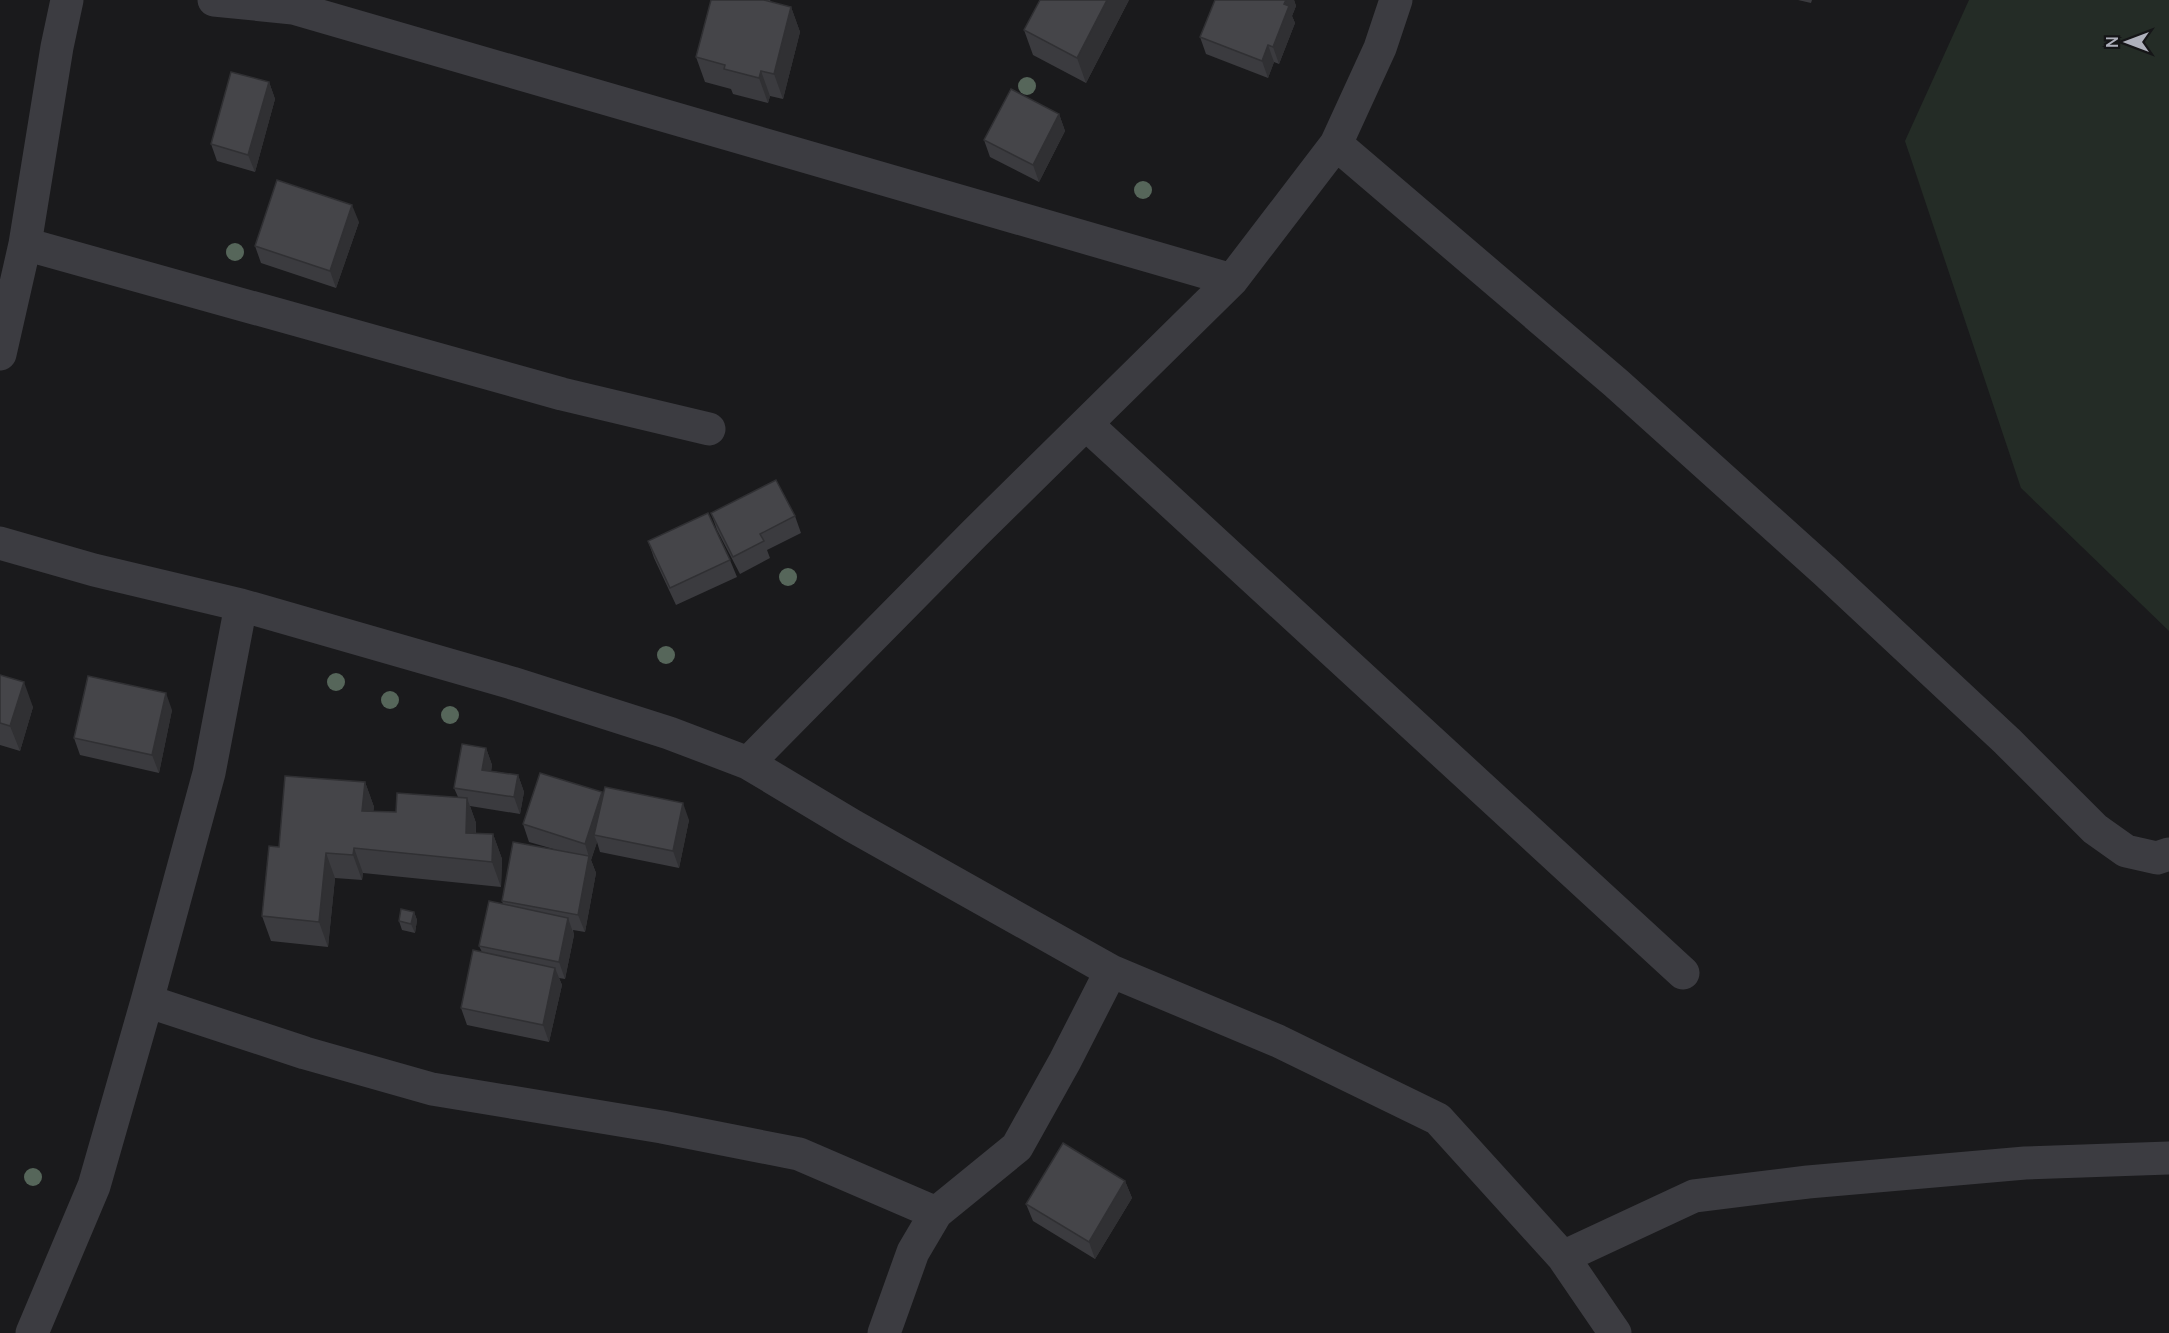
<svg xmlns="http://www.w3.org/2000/svg" width="2169" height="1333" font-family="Manrope,sans-serif">
  <style>
    .green { fill: #242c26 }
    .lines { fill: none; stroke-linecap: round; stroke-linejoin: round }
    .minor { stroke: #3c3c41; stroke-width: 33 }
    .tree { fill: #56665a }
    .wall { fill: #3b3b3f }
    .shaded-wall { fill: #303033 }
    .building { fill: #454549; stroke: #303033; stroke-width: 1.5 }
  </style>
  <rect width="100%" height="100%" fill="#1a1a1c"/>
  <path class="green" d="M1969 0H2169V631L2021 488 1905 141Z"/>
  <g class="lines">
    <path class="minor" d="M214 0 293 8 1232 280
      M1336 144 1616 383 1826 572 2007 741 2095 829 2126 851 2157 858 2169 854
      M25 244 562 394 709 429
      M0 354 25 244 57 47 67 0
      M1086 424 1683 973
      M0 543 94 570 241 605 512 683 669 733 748 763 853 826 1111 971 1278 1041 1438 1119 1563 1257 1615 1333
      M748 763 974 534 1232 280 1336 144 1380 48 1396 0
      M147 1001 305 1053 432 1089 662 1127 799 1154 936 1213
      M1563 1257 1694 1196 1808 1182 2025 1163 2169 1158
      M32 1333 94 1186 147 1001 209 773 241 605
      M884 1333 913 1252 936 1213 1017 1147 1065 1061 1111 971"/>
  </g>
  <g class="tree">
    <circle cx="1027" cy="86" r="9"/>
    <circle cx="1143" cy="190" r="9"/>
    <circle cx="235" cy="252" r="9"/>
    <circle cx="788" cy="577" r="9"/>
    <circle cx="666" cy="655" r="9"/>
    <circle cx="336" cy="682" r="9"/>
    <circle cx="390" cy="700" r="9"/>
    <circle cx="450" cy="715" r="9"/>
    <circle cx="33" cy="1177" r="9"/>
  </g>
  <path class="wall" d="M711 0H770L771 2 791 7 800 32 783 99 770 96 768 103 733 94 731 89 705 82 696 57Z
    M1129 0 1086 83 1033 55 1024 30Z
    M1215 0H1294L1296 6 1292 16 1295 23 1279 64 1274 62 1268 78 1206 54 1200 37Z
    M1798 0H1812L1811 3Z
    M269 82 275 99 255 172 217 161 211 144Z
    M1059 114 1065 131 1039 182 990 157 984 140Z
    M359 222 336 288 261 263 255 246Z
    M711 513 795 516 801 533 767 550 770 558 740 574 717 530Z
    M648 541 730 560 737 577 676 605 654 558Z
    M0 675 33 707 20 751 0 745Z
    M172 710 159 773 80 755 74 738Z
    M486 748 492 765 491 771 518 775 524 792 520 814 470 806 476 823V833L493 834 502 859 501 887 363 873 362 880 335 878 328 947 271 941 262 916 279 847 365 782 374 807 373 811 396 812 458 797 454 788Z
    M602 792 603 795 689 820 679 868 600 852 597 842 591 860 596 873 585 932 573 930 574 935 565 979 559 978 562 985 549 1042 467 1025 461 1008 482 952 479 946 503 904 502 901 557 850 529 842 523 824Z
    M414 912 417 920 415 933 402 930 399 921Z
    M1125 1181 1132 1198 1095 1259 1033 1221 1026 1204Z"/>
  <path class="shaded-wall" d="M1107 0H1129L1086 83 1077 58Z
    M1286 0H1294L1296 6 1292 16 1295 23 1279 64 1273 47Z
    M791 7 800 32 783 99 774 74Z
    M1268 45 1274 62 1268 78 1262 61Z
    M761 71 770 96 768 103 759 78Z
    M269 82 275 99 255 172 248 155Z
    M1059 114 1065 131 1039 182 1033 165Z
    M352 205 359 222 336 288 330 271Z
    M24 682 33 707 20 751 10 726Z
    M166 693 172 710 159 773 152 755Z
    M486 748 492 765 489 787 482 770Z
    M518 775 524 792 520 814 514 797Z
    M365 782 374 807 371 835 362 811Z
    M602 792 608 809 594 835 597 842 591 860 596 873 585 932 578 915 589 857 585 844Z
    M467 798 476 823 475 858 466 833Z
    M683 803 689 820 679 868 673 851Z
    M493 834 502 859 501 887 492 862Z
    M354 848 363 873 362 880 353 855Z
    M326 853 335 878 328 947 319 922Z
    M414 912 417 920 415 933 411 924Z
    M568 918 574 935 565 979 559 962Z
    M555 968 562 985 549 1042 543 1025Z
    M1125 1181 1132 1198 1095 1259 1089 1242Z"/>
  <path class="building" d="M711 0H764L791 7 774 74 761 71 759 78 724 69 725 65 696 57Z
    M1040 0H1107L1077 58 1024 30Z
    M1215 0H1286L1284 4 1289 6 1273 47 1268 45 1262 61 1200 37Z
    M231 72 269 82 248 155 211 144Z
    M1011 89 1059 114 1033 165 984 140Z
    M277 180 352 205 330 271 255 246Z
    M776 480 795 516 760 534 764 541 733 557 711 513Z
    M708 513 730 560 670 588 648 541Z
    M0 675 24 682 10 726 0 723Z
    M88 676 166 693 152 755 74 738Z
    M462 744 486 748 482 770 518 775 514 797 454 788Z
    M540 773 602 792 585 844 523 824Z
    M285 776 365 782 362 811 396 812 397 793 467 798 466 833 493 834 492 862 354 848 353 855 326 853 319 922 262 916 269 846 279 847Z
    M605 787 683 803 673 851 594 835Z
    M513 842 589 856 578 915 502 901Z
    M489 901 568 918 559 962 479 946Z
    M401 909 414 912 411 924 399 921Z
    M473 950 555 968 543 1025 461 1008Z
    M1063 1143 1125 1181 1089 1242 1026 1204Z"/>
  <g transform="translate(2127 42) rotate(270)" stroke="#151517" stroke-width="4.5" paint-order="stroke">
  <path d="M0-4.5L10 22L0 15L-10 22Z" fill="#aeb0bb"/>
  <text y="-9" font-size="16" font-weight="bold" text-anchor="middle" fill="#aeb0bb">N</text>
  </g>
</svg>
